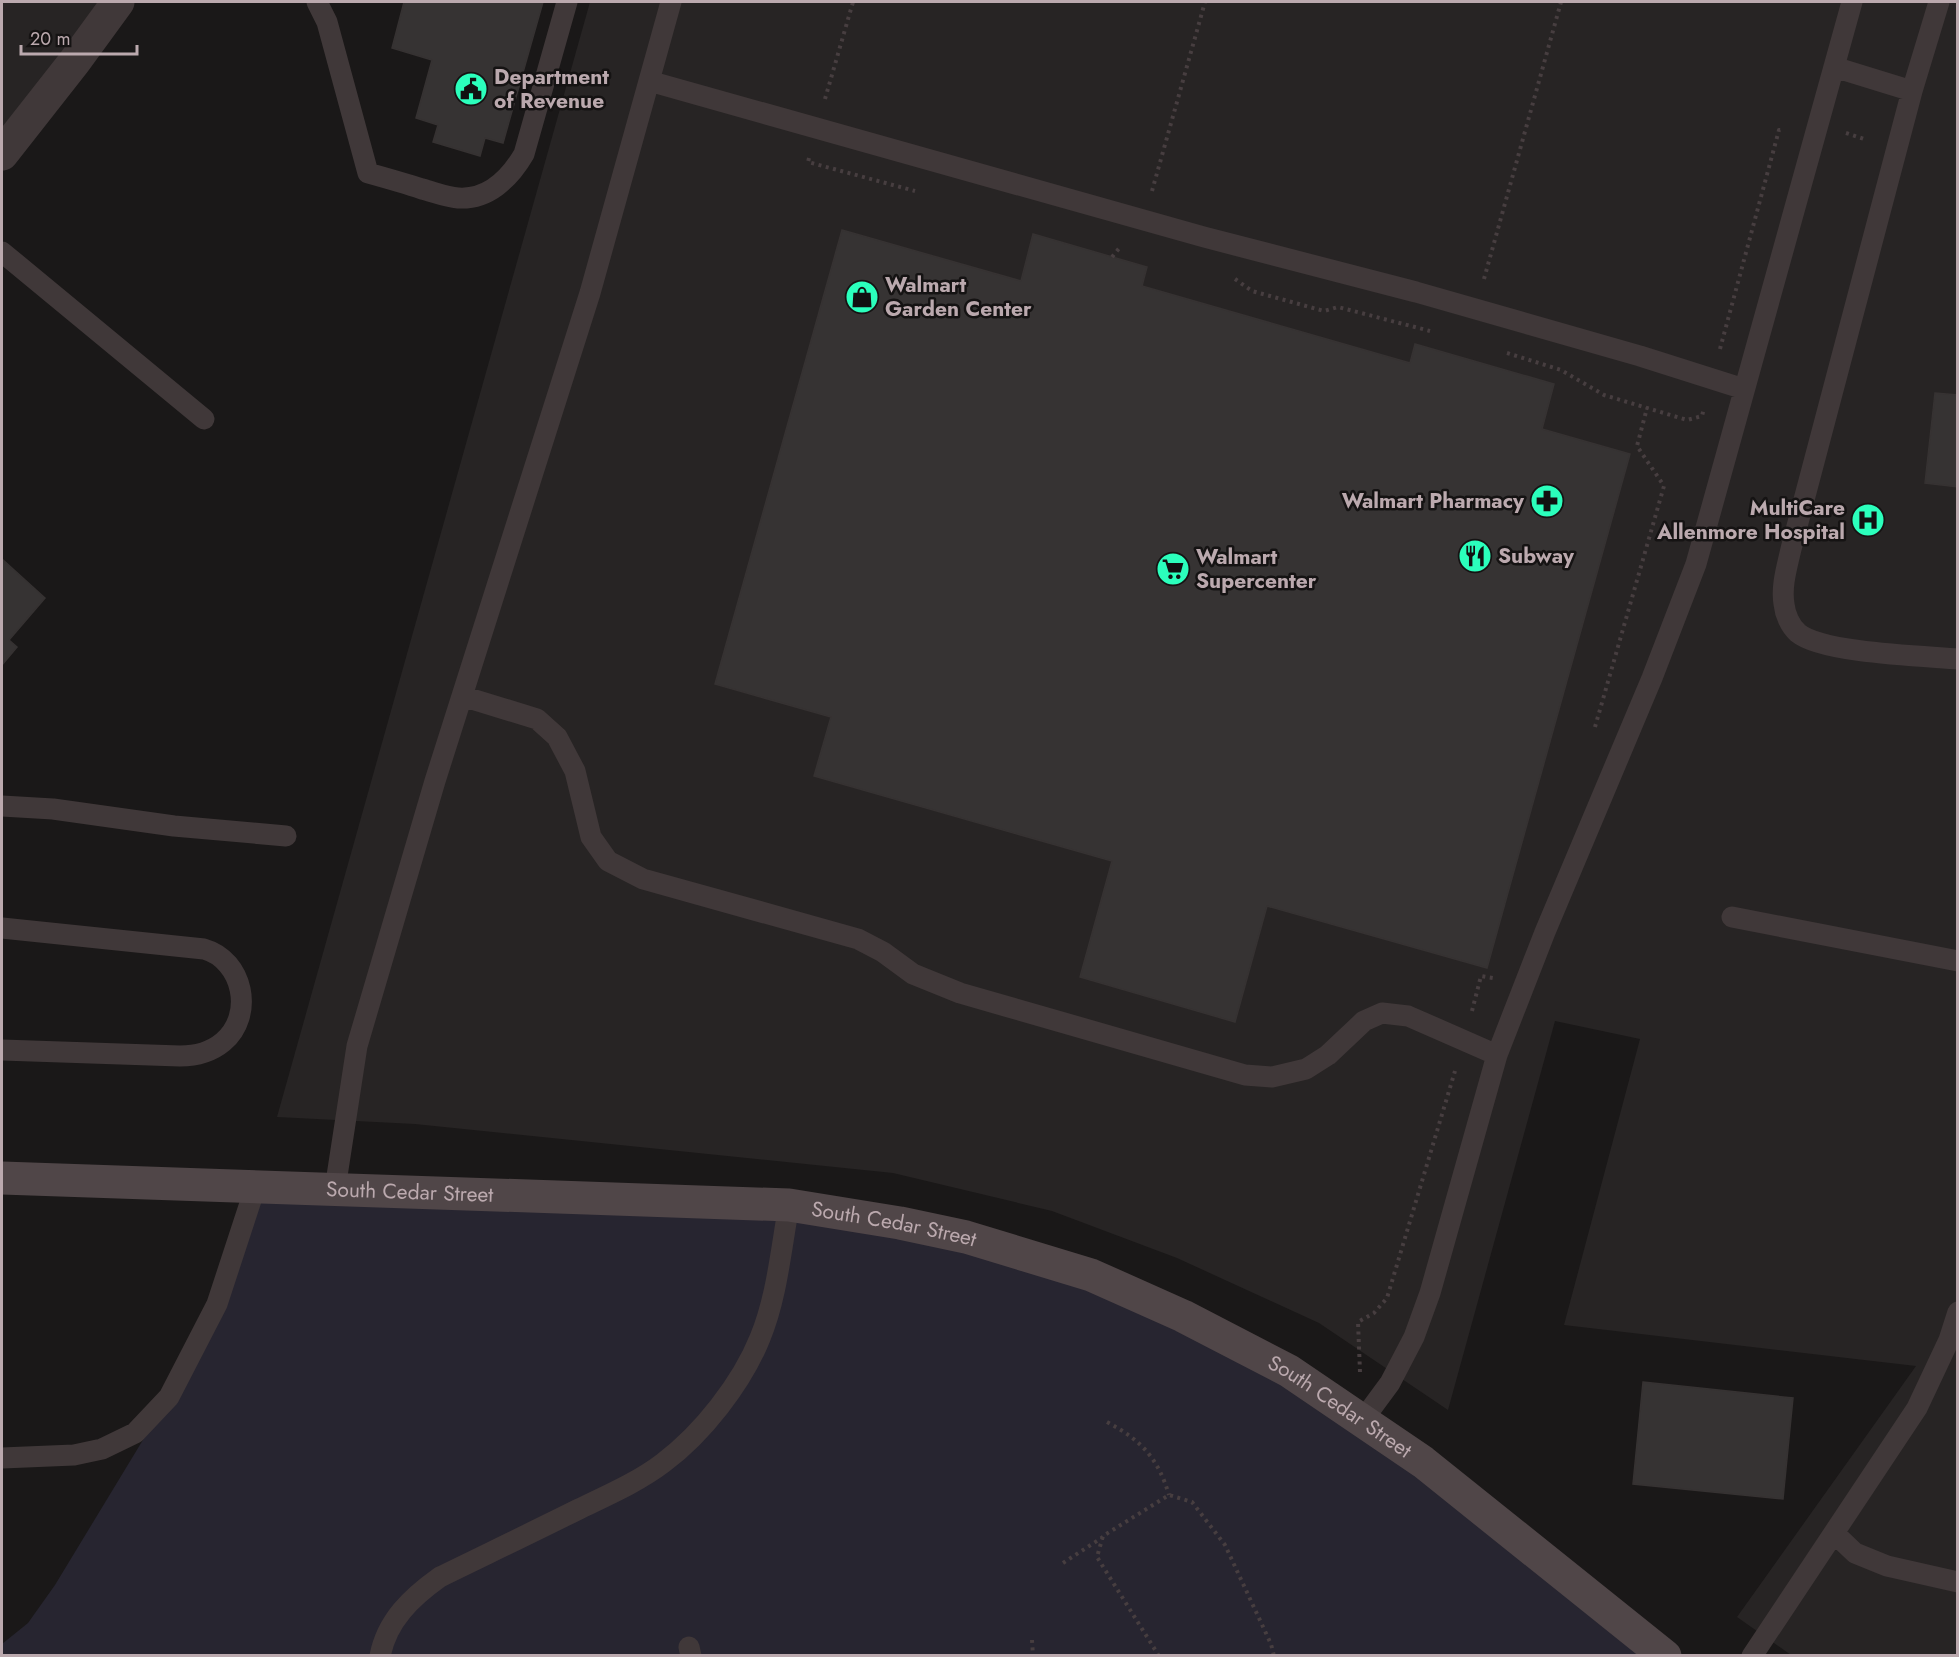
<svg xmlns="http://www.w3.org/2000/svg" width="1959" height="1657" font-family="Jost,sans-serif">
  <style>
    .built { fill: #272424 }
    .green { fill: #272530 }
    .building { fill: #363333; stroke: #363232; stroke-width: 1.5 }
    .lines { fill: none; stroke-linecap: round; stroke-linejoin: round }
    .path { stroke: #473e40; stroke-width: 4; stroke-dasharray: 3 4.5; stroke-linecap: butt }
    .service { stroke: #403839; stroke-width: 21 }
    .minor { stroke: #403839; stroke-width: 33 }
    .secondary { stroke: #504648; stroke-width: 33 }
    .labels { text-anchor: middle; stroke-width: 5; stroke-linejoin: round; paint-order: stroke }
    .poi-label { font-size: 21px; font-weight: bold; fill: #bba9ae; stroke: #151313; text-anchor: start }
    .street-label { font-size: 21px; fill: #bba9ae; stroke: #151313 }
  </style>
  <rect width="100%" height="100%" fill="#1a1818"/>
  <path class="built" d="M2 2H118L2 154Z
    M590 2H1957V1655H1791L1737 1617 1916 1366 1564 1325 1640 1039 1555 1021 1448 1410 1319 1323 1177 1258 1052 1211 893 1173 415 1124 277 1117Z"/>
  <path class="green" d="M256 1185 789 1205 966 1237 1289 1371 1652 1656H2V1644L28 1623 55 1585 169 1397Z"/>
  <path class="building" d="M404 2H543L503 143 485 138 480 156 433 142 438 125 416 118 432 60 392 48Z
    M842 230 1021 281 1033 234 1147 267 1142 286 1410 363 1415 344 1554 384 1542 429 1630 454 1487 968 1267 906 1235 1022 1080 977 1112 861 814 776 831 717 715 684Z
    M1935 393 1958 395V487L1925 483Z
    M2 559 45 598 9 640 17 647 2 665Z
    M1643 1382 1793 1398 1783 1499 1633 1484Z"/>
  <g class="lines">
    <path class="path" d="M825 99 853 2
      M1846 133 1867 140
      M809 158 808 162 915 191
      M1152 191 1205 2
      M1112 257 1121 246
      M1235 279 1252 291 1324 311 1338 307 1430 331
      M1484 279 1561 2
      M1720 349 1779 130H1784
      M1507 353 1561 370 1604 395 1687 420 1702 416 1704 408
      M1595 727 1664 486 1637 446 1647 408
      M1472 1011 1481 976 1493 978
      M1360 1372 1358 1322 1374 1313 1387 1298 1455 1071
      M1107 1422C1141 1440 1158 1458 1169 1495
      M1063 1563 1103 1537
      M1032 1640 1033 1656
      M1159 1656 1097 1557 1103 1536 1169 1495 1192 1502 1225 1545 1271 1644 1274 1656"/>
    <path class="service" d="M317 2 327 22 368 173C386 178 404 183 422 189 434 192 446 197 458 198 488 200 510 178 524 154L567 2
      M1939 2 1912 91 1791 549C1787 567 1781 586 1784 604 1785 614 1790 626 1798 633 1822 653 1922 656 1958 659
      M1834 67 1912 91
      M649 81 1204 237 1416 292 1640 356 1744 389
      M2 252 204 419
      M462 696 537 719 557 737 575 771 591 837 608 861 643 879 858 939 883 952 913 974 960 993 1245 1075 1272 1077 1306 1069 1328 1055 1364 1021 1382 1013 1408 1016 1497 1055
      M2 806 53 809 174 826 286 836
      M1732 917 1958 961
      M2 928 204 949C243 960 255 1015 223 1042 211 1052 196 1056 180 1056L2 1050
      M335 1189 357 1046 435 781 590 293 671 2
      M1362 1421 1390 1383 1414 1337 1430 1293 1497 1055 1545 932 1652 678 1696 564 1852 2
      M2 1458 74 1455 102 1449 135 1433 169 1397 217 1304 256 1185
      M1834 1533 1855 1553 1887 1566 1958 1582
      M689 1647 691 1656
      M380 1656C387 1620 412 1597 440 1577 487 1554 533 1532 579 1509 608 1495 638 1482 663 1463 702 1434 742 1383 760 1338 777 1297 781 1249 789 1205
      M1752 1656 1917 1408 1949 1340 1958 1312"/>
    <path class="minor" d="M2 154 75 61 118 2"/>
    <path class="secondary" id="s1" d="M2 1178 789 1205 900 1223 966 1237 1091 1275 1183 1316 1289 1371 1423 1462 1665 1656"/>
  </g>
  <defs>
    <g id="civic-disc" transform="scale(1.725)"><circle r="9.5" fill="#2bffbc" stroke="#151313"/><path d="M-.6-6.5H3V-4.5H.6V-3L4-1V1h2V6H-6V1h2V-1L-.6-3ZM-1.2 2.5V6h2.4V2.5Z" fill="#111"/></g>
    <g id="shop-disc" transform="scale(1.725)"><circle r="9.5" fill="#2bffbc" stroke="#151313"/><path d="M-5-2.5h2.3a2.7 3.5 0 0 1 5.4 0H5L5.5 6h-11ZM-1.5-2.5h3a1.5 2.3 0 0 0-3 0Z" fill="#111"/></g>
    <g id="pharmacy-disc" transform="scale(1.725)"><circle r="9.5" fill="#2bffbc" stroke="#151313"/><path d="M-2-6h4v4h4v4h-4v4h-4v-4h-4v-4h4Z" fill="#111"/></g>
    <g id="hospital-disc" transform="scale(1.725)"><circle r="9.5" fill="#2bffbc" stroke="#151313"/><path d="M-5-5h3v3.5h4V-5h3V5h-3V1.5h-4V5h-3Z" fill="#111"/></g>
    <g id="restaurant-disc" transform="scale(1.725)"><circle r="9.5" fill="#2bffbc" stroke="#151313"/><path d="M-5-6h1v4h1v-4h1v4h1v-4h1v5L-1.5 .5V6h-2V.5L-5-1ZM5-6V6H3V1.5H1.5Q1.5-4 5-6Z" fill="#111"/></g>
    <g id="supermarket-disc" transform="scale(1.725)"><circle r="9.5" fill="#2bffbc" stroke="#151313"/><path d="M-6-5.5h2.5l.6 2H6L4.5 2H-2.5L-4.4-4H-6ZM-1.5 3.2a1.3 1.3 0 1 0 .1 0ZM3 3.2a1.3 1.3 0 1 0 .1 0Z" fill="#111"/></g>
  </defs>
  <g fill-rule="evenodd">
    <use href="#civic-disc" x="471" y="89"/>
    <use href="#shop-disc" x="862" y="297"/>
    <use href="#pharmacy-disc" x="1547" y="501"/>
    <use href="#hospital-disc" x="1868" y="520"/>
    <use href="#restaurant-disc" x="1475" y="556"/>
    <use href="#supermarket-disc" x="1173" y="569"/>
  </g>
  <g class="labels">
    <g class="poi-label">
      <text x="494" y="84">Department<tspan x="494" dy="24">of Revenue</tspan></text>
      <text x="885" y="292">Walmart<tspan x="885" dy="24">Garden Center</tspan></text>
      <text x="1524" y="508" text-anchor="end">Walmart Pharmacy</text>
      <text x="1845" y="515" text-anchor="end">MultiCare<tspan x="1845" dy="24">Allenmore Hospital</tspan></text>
      <text x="1498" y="563">Subway</text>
      <text x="1196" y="564">Walmart<tspan x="1196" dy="24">Supercenter</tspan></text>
    </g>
    <g class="street-label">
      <text dy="7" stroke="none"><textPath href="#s1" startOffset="408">South Cedar Street</textPath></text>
      <text dy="7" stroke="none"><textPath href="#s1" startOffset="894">South Cedar Street</textPath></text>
      <text dy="7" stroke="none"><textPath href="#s1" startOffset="1380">South Cedar Street</textPath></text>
    </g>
  </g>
  <rect width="1959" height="1657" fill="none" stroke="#bba9ae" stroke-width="6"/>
  <path d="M21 45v9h116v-9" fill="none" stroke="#bba9ae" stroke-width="3"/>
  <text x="30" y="45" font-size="18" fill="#bba9ae" stroke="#151313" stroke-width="4.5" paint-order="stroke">20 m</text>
</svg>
